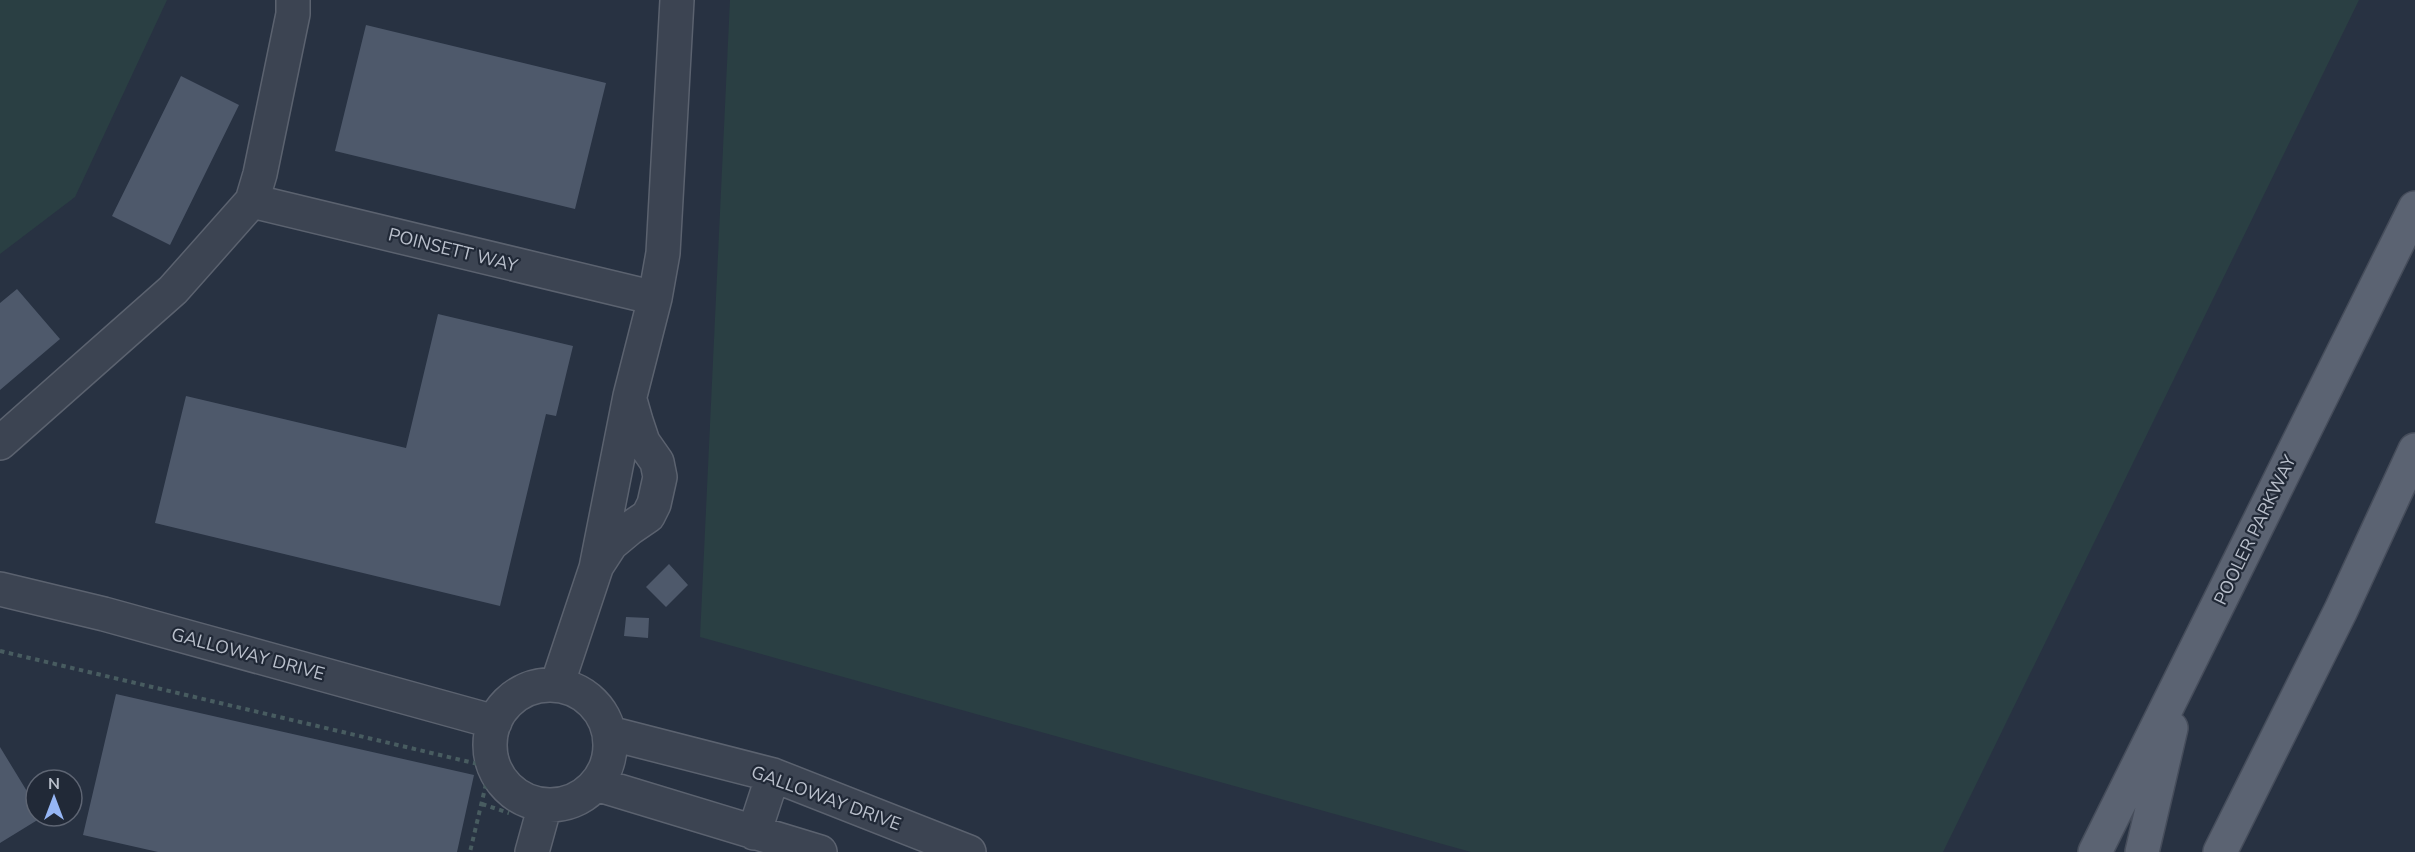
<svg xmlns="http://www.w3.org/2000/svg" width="2415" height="852" font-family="'Nunito Sans',sans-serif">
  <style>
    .green { fill: #2a3f43 }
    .building { fill: #4e596b }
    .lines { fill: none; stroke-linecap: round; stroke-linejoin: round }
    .minor-casing { stroke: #5b626f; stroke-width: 36 }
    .major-casing { stroke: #464d5b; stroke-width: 36 }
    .path { stroke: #485c60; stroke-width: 4; stroke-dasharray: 4.5 4.5; stroke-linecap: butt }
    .minor { stroke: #3c4452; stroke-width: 33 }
    .major { stroke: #5b6372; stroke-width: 33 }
    .labels { text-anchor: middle; stroke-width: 4.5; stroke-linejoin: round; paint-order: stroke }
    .street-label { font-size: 18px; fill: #bac0cc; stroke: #212937 }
  </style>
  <rect width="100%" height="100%" fill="#283242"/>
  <path class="green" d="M0 0H167L75 197 0 254Z
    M730 0H2359L1943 852H1471L700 637Z"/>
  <path class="building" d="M366 25 606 83 575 209 335 151Z
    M181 76 239 105 170 245 112 216Z
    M17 289 60 339 0 390V303Z
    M438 314 573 346 556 416 546 414 500 606 155 523 186 396 406 448Z
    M669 564 688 585 666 607 646 587Z
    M626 617 649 618 648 638 624 636Z
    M116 694 474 775 457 852H158L83 835Z
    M0 747 36 806V816H44L0 843Z"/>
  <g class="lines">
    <g class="minor-casing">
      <path id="minor" d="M252 201 655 298
        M0 443 173 290 252 201 260 174 293 14V0
        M598 564 611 544 629 529 648 516 654 504 660 477 657 462 643 442 636 421 630 400
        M0 589 104 614 495 722
        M557 685 596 568 630 396 655 298 663 253 677 0
        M490 745a60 60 0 1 1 120 0a60 60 0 1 1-120 0Z
        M609 733 773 775 969 852
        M596 784 820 852
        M754 833 773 775
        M532 852 545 805"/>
    </g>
    <g class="major-casing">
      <path id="major" d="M2095 852 2415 208
        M2142 852 2171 728
        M2220 852 2341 610 2415 450"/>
    </g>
    <path class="path" d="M0 651 478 764 486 784 470 852
      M482 804 509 813"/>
    <use href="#minor" class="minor"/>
    <use href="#major" class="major"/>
  </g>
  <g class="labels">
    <g class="street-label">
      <text transform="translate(453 250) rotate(14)" y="6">POINSETT WAY</text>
      <text transform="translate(2255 530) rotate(-64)" y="6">POOLER PARKWAY</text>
      <text transform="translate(248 654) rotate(15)" y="6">GALLOWAY DRIVE</text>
      <text transform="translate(826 798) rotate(20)" y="6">GALLOWAY DRIVE</text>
    </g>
  </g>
  <g transform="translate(54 798)"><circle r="28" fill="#212937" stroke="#5e6573" stroke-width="1.5"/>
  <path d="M0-4.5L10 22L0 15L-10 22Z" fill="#96b6f5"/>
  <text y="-9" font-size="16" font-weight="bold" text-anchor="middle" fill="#bac0cc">N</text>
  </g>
</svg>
